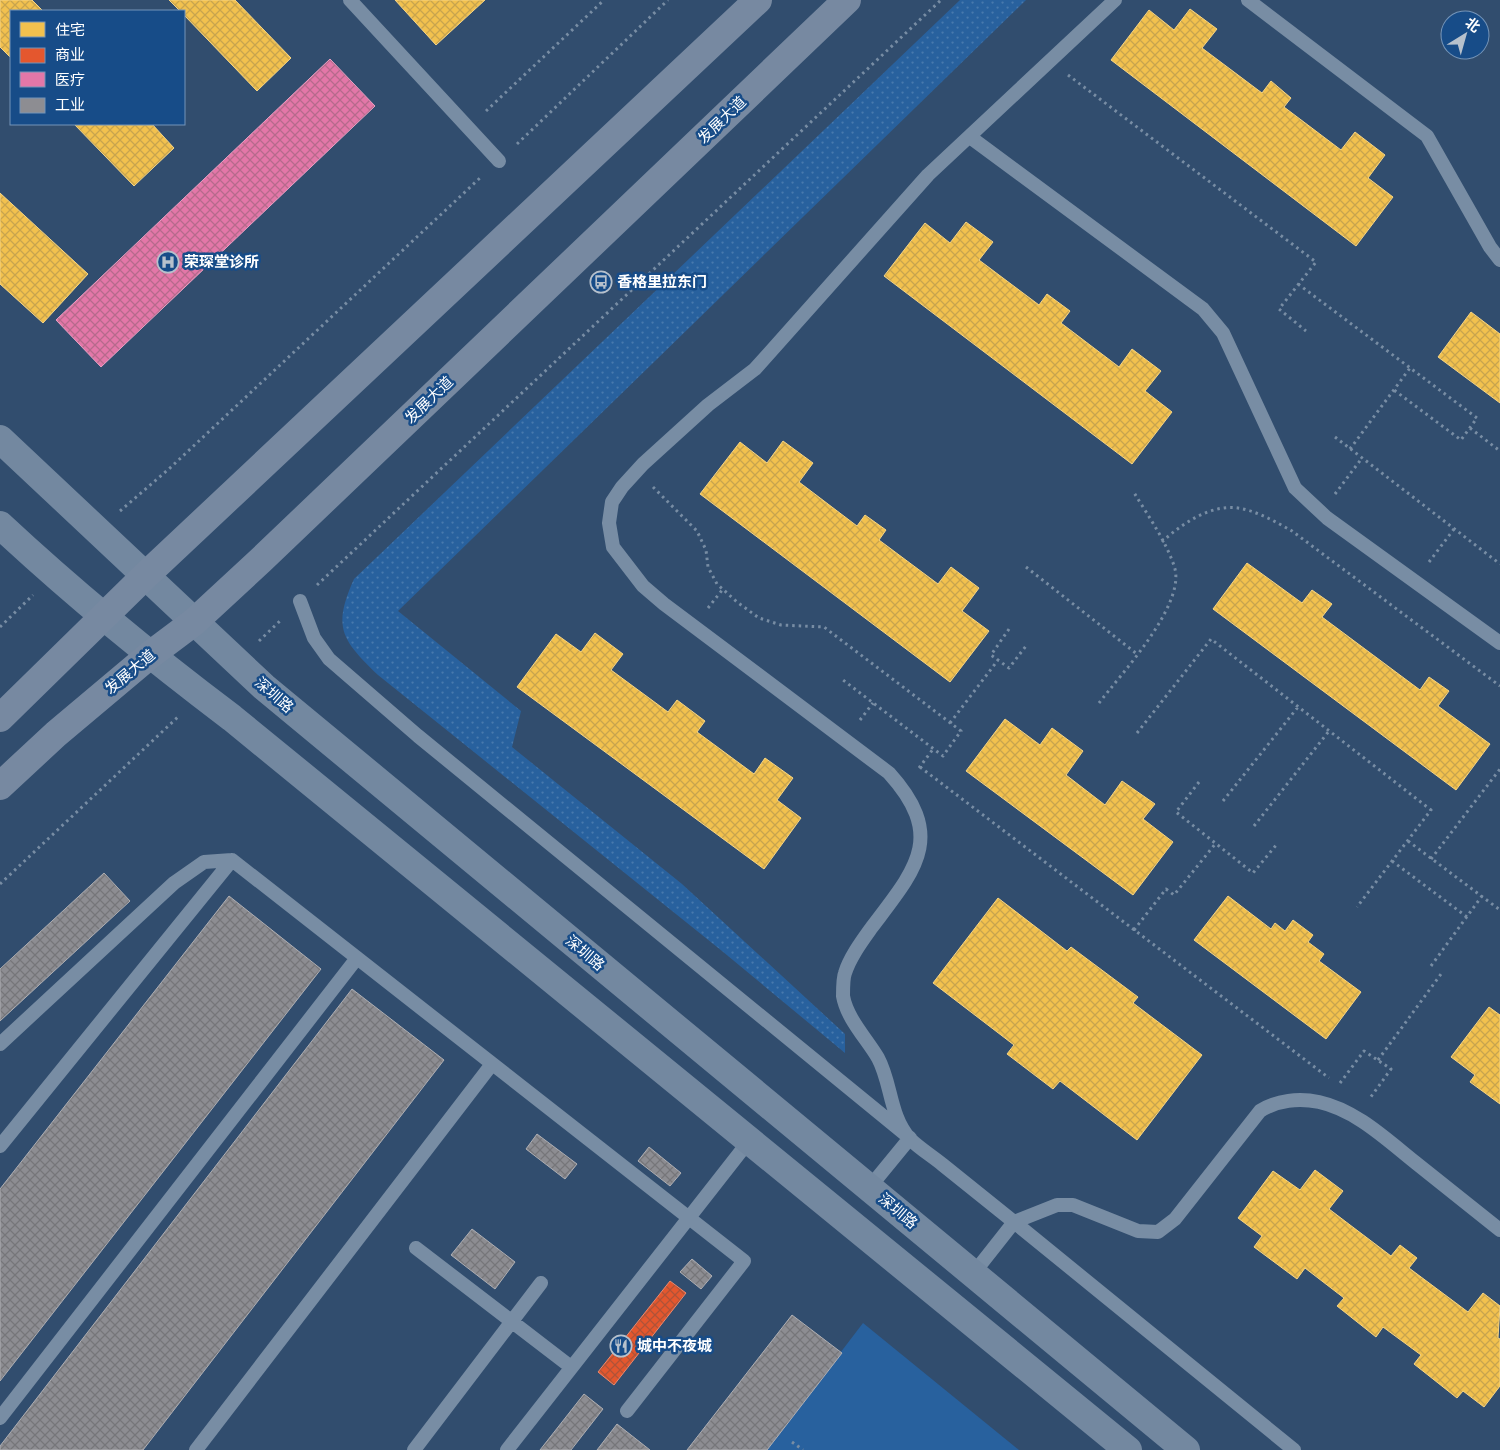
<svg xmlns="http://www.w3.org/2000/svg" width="1500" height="1450" font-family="Helvetica,'Noto Sans SC',sans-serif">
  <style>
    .grass { fill: url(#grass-dots) }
    .green { fill: #28619e }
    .homes { fill: url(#homes-cross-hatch); stroke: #f6d483 }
    .shops { fill: url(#shops-cross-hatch); stroke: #ec896d }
    .health { fill: url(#health-cross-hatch); stroke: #eba0c2 }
    .industry { fill: url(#industry-cross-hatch); stroke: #afafb3 }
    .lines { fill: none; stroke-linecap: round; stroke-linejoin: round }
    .path { stroke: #788da4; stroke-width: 3; stroke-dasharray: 2.5 4; stroke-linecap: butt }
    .lane { stroke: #788da4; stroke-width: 14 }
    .secondary { stroke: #7388a0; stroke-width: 28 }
    .primary { stroke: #7789a1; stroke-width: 28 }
    .labels { text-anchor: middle; stroke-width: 5; stroke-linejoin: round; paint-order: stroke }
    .street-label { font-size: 15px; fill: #fff; stroke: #174c88 }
    .poi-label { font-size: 15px; font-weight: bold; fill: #fff; stroke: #174c88; text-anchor: start }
  </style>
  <defs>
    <pattern id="grass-dots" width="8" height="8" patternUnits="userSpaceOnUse" patternTransform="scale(1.25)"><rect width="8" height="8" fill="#28619e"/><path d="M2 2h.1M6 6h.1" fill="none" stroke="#4879ad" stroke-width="1.8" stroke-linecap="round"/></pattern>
    <pattern id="homes-cross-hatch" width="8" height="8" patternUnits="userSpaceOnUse" patternTransform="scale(1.25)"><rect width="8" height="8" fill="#f2c14e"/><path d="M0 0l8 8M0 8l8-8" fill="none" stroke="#c8a44e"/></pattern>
    <pattern id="shops-cross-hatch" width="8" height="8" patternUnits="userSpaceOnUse" patternTransform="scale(1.25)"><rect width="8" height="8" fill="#e4572e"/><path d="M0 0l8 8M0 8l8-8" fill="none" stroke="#af5338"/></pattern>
    <pattern id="health-cross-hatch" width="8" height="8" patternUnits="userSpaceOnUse" patternTransform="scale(1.25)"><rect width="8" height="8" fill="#e377a8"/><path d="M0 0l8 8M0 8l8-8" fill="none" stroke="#b66a8c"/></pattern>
    <pattern id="industry-cross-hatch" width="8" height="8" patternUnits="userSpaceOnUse" patternTransform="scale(1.25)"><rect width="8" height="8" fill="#8d8d92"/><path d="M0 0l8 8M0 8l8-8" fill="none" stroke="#76767a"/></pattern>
  </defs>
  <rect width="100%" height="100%" fill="#314d6e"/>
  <path class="grass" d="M960 0H1026L398 611 521 711 512 747 682 884 845 1034V1053L722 951 378 675C342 640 332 628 354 579Z"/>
  <path class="green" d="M863 1323 1019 1450H766Z"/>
  <path class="homes" d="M0 0H32L43 11H11V58L0 47Z
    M169 0H235L291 58 257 91 184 15V11H180Z
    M395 0H485L436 45Z
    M1190 9 1217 29 1202 48 1262 93 1271 81 1291 98 1284 107 1341 150 1355 132 1385 155 1368 178 1393 197 1356 246 1111 60 1149 10 1174 30Z
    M74 124H152L174 148 134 186Z
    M0 193 88 274 43 323 0 284Z
    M966 222 993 242 979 260 1039 305 1047 294 1070 311 1061 323 1119 367 1132 349 1161 371 1145 391 1172 412 1132 464 884 276 925 223 950 243Z
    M1471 312 1500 334V403L1438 357Z
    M783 441 813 463 799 482 857 526 865 515 886 530 879 540 938 584 951 567 979 588 962 611 989 631 950 682 700 494 740 442 767 463Z
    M1247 563 1302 603 1312 590 1332 604 1322 617 1420 690 1429 677 1449 691 1438 706 1490 744 1456 790 1213 609Z
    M595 633 623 654 611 670 668 712 677 700 705 721 697 732 754 774 765 758 793 778 777 800 801 818 764 869 517 687 556 634 581 652Z
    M1005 719 1040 745 1052 728 1083 751 1066 775 1105 805 1122 781 1155 804 1143 819 1173 842 1133 895 966 771Z
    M1228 896 1271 929 1275 923 1285 931 1293 920 1313 935 1308 942 1324 954 1319 961 1361 992 1326 1039 1194 940Z
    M998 898 1067 951 1071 947 1138 997 1133 1003 1202 1055 1137 1140 1060 1081 1053 1089 1007 1054 1014 1045 933 983Z
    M1489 1007 1500 1015V1104L1470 1082 1475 1075 1451 1057Z
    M1315 1170 1343 1191 1329 1209 1391 1256 1400 1245 1417 1258 1409 1268 1468 1312 1483 1293 1500 1306 1498 1338 1500 1339V1386L1484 1407 1463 1391 1457 1398 1414 1364 1421 1355 1383 1327 1376 1337 1337 1306 1344 1298 1305 1268 1297 1279 1254 1247 1262 1236 1238 1218 1273 1171 1300 1190Z"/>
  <path class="shops" d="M670 1281 686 1293 614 1385 598 1372Z"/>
  <path class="health" d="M330 59 375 106 101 367 56 320Z"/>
  <path class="industry" d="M104 873 130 901 0 1021V969Z
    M229 896 321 969 0 1381V1189Z
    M352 989 444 1060 143 1450H0V1446Z
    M537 1134 577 1164 565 1179 526 1149Z
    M649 1147 681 1173 670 1186 638 1161Z
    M472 1229 515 1262 495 1289 451 1255Z
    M692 1259 712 1276 701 1289 680 1272Z
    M792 1315 842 1353 767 1450H687Z
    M584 1394 603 1409 571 1450H540Z
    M617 1424 650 1450H597Z"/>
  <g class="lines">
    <path class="path" d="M1068 75 1316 262 1279 309 1306 331
      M486 111 604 0
      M517 144 668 0
      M1298 284 1477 418 1461 440 1394 390
      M1470 428 1500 451
      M1335 437 1500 564
      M1350 449 1410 368
      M653 487 697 531 706 550 708 567 717 584 737 602 759 618 781 625 824 627 961 731 943 756 843 680
      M1335 494 1362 458
      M120 511 170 468 481 177
      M1162 542C1181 524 1211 504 1238 508 1257 511 1276 522 1292 531L1500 686
      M1429 562 1454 529
      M1026 567 1137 654
      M317 585 941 0
      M708 608 723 589
      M0 627 33 595
      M1009 629 991 655 1009 668 1026 646
      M259 641 282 619
      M1099 703C1121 674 1184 607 1175 569 1168 544 1147 514 1133 491
      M860 720 873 703
      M950 723 998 660
      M1137 733 1211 639 1431 810 1357 907
      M920 767 1329 1078
      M919 768 933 749
      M1199 782 1176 812 1253 873 1277 844
      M1223 801 1298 707
      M1254 826 1329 731
      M1408 841 1500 910
      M1431 859 1500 769
      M1392 861 1467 917
      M0 884 180 715
      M1134 930 1166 889 1174 895 1216 843
      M1431 966 1482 896
      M1378 1060 1441 974
      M1340 1083 1364 1051 1391 1069 1370 1098
      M792 1442 803 1450"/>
    <path class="lane" d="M350 0 499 161
      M1115 0 928 175 755 369 708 405 643 464 622 487 612 502 609 523 613 547 643 586 664 604 889 773C947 837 915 870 872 927 862 941 850 957 845 973 843 978 843 990 843 996 847 1019 867 1039 878 1058 892 1084 889 1115 910 1139 919 1148 932 1156 943 1165 967 1184 990 1203 1014 1222L1057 1205H1073L1138 1231 1158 1232 1175 1219 1260 1111C1277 1100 1299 1098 1319 1102 1356 1110 1387 1140 1416 1163 1444 1185 1472 1208 1500 1230
      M1248 0 1427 136 1490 247 1500 260
      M970 137 1203 309 1223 333 1295 488 1327 518 1500 643
      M300 601 314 638 329 659 418 736 910 1138 869 1188
      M0 1044 174 883 204 862 232 860 744 1261 627 1411
      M0 1146 232 860
      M416 1248 571 1367
      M973 1274 1014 1222 1294 1450
      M0 1418 357 958
      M196 1450 492 1064
      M414 1450 541 1283
      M507 1450 749 1141"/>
    <path class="secondary" d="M0 439 264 687 1186 1450
      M0 525C74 594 151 657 232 718L1128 1450"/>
    <path class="primary" d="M0 718 145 576 758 0
      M0 786 56 734 150 655 194 622 261 560 847 0"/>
  </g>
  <defs>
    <g id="hospital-ring" transform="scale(1.125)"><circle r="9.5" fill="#174c88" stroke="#b7c1cc" stroke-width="1.5"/><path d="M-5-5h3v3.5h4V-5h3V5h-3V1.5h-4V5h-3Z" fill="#b7c1cc"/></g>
    <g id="bus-ring" transform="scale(1.125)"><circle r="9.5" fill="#174c88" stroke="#b7c1cc" stroke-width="1.5"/><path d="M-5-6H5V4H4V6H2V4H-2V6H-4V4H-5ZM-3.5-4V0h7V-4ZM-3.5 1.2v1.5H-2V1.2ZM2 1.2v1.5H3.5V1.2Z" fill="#b7c1cc"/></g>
    <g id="restaurant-ring" transform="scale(1.125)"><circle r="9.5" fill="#174c88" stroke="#b7c1cc" stroke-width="1.5"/><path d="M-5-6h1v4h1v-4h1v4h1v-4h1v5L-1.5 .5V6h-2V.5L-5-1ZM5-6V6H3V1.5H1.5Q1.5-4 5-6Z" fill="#b7c1cc"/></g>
  </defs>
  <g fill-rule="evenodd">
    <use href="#hospital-ring" x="168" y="262"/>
    <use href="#bus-ring" x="601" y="282"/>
    <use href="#restaurant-ring" x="621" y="1346"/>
  </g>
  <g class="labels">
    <g class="street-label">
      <text transform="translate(722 120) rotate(-44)" y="5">发展大道</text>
      <text transform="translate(429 400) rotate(-44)" y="5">发展大道</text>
      <text transform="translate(130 672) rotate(-40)" y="5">发展大道</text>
      <text transform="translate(274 695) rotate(41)" y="5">深圳路</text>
      <text transform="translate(585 953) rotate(40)" y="5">深圳路</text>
      <text transform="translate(898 1211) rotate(40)" y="5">深圳路</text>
    </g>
    <g class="poi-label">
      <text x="184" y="267">荣琛堂诊所</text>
      <text x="617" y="287">香格里拉东门</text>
      <text x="637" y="1351">城中不夜城</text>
    </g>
  </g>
  <rect x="10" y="10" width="175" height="115" fill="#174c88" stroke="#7494b8"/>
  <rect x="20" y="22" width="25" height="15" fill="#f2c14e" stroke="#7494b8"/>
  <text x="55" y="35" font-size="15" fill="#ffffff">住宅</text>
  <rect x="20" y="48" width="25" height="15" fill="#e4572e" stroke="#7494b8"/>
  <text x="55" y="60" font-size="15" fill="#ffffff">商业</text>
  <rect x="20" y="72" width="25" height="15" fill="#e377a8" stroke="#7494b8"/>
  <text x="55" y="85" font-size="15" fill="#ffffff">医疗</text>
  <rect x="20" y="98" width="25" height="15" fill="#8d8d92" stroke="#7494b8"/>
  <text x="55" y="110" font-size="15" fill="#ffffff">工业</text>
  <g transform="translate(1465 35) rotate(37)"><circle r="24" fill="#174c88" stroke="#7494b8"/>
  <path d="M0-4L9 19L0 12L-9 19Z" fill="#b7c1cc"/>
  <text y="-8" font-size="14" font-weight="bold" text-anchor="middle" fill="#ffffff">北</text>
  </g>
</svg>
